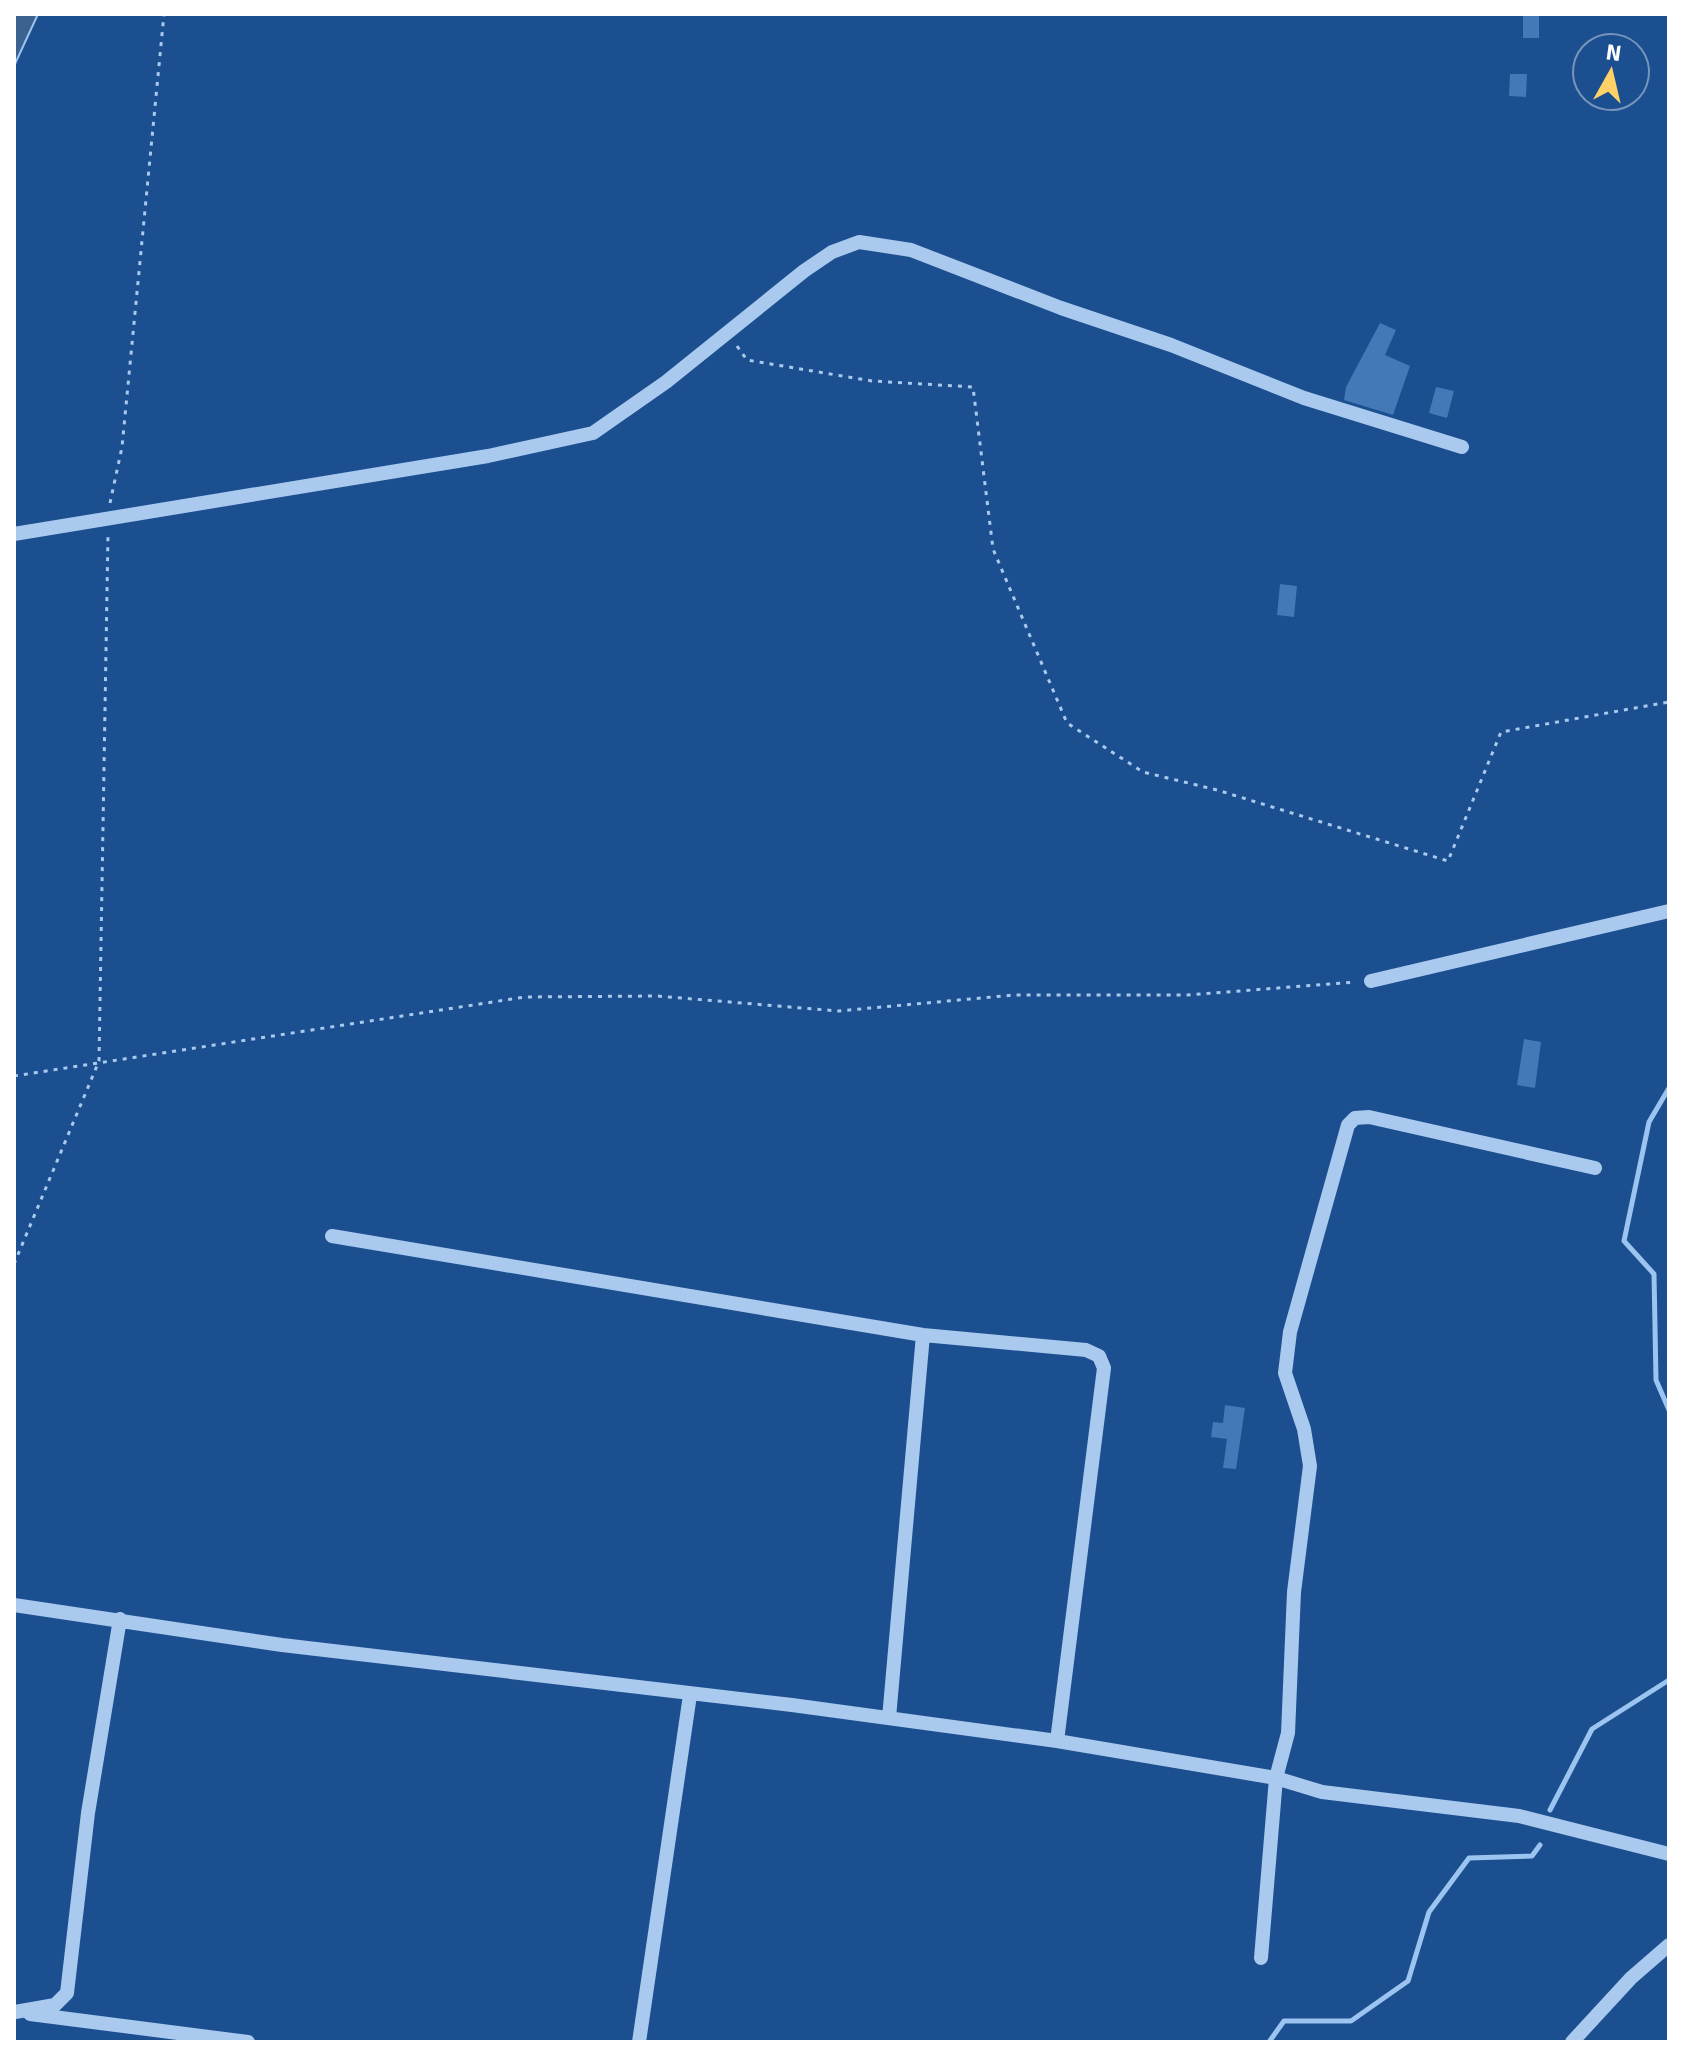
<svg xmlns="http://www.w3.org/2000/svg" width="1683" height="2056" font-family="Signika,sans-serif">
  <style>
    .water { fill: #3c6290; stroke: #9cc4f0; stroke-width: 2 }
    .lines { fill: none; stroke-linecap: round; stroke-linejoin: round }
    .stream { stroke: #9cc4f0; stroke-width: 5 }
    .building { fill: #4478b7 }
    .path { stroke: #a9c9ee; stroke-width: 3; stroke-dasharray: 4 6; stroke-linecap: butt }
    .minor { stroke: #a9c9ee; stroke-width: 14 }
  </style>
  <rect width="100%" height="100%" fill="#1b4f8f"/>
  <path class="water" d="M14 14H38L14 66Z"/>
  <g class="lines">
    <path class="stream" d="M1669 1088 1649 1122 1624 1241 1654 1274 1656 1380 1669 1410
      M1550 1810 1592 1729 1669 1680
      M1269 2042 1284 2021H1351L1408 1981 1429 1912 1469 1858 1532 1856 1540 1845"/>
  </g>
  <path class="building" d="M1523 14H1539V38H1523Z
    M1510 74H1527L1526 97 1509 96Z
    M1380 323 1396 330 1385 355 1410 366 1393 415 1344 400 1346 387Z
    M1436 387 1454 391 1447 418 1429 413Z
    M1280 584 1297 586 1294 617 1277 615Z
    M1524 1039 1541 1042 1535 1088 1517 1085Z
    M1225 1405 1245 1408 1236 1469 1223 1468 1227 1439 1211 1437 1213 1422 1223 1423Z"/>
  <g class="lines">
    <path class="path" d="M737 346 747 360 872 381 973 387 993 549 1067 723 1143 772 1217 790 1448 861 1501 732 1669 702
      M110 503 122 447 164 14
      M14 1076 525 997 657 996 838 1011 1014 995H1187L1356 982
      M14 1264 99 1061 108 534"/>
    <path class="minor" d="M14 534 488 456 593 433 666 382 804 271 832 252 859 242 911 250 1061 308 1171 345 1304 398 1462 447
      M1371 981 1669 911
      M332 1236 923 1335 1086 1350 1099 1356 1104 1368 1057 1741
      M14 1605 282 1645 792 1705 1057 1741 1276 1778 1322 1792 1519 1816 1669 1854
      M889 1718 923 1335
      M1261 1958 1276 1778 1288 1733 1294 1592 1310 1466 1304 1429 1285 1373 1290 1332 1348 1125 1355 1118 1369 1117 1595 1168
      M15 2012 55 2005 67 1993 88 1813 120 1619
      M30 2014 248 2042
      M639 2042 690 1695
      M1572 2042 1631 1978 1669 1945"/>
  </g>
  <rect width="1683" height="2056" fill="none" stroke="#ffffff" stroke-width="32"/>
  <g transform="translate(1611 72) rotate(8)"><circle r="38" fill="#1b4f8f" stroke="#7695bc" stroke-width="2"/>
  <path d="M0-6L14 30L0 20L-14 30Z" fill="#ffd166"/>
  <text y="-12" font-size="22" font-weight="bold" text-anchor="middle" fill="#ffffff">N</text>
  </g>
</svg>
